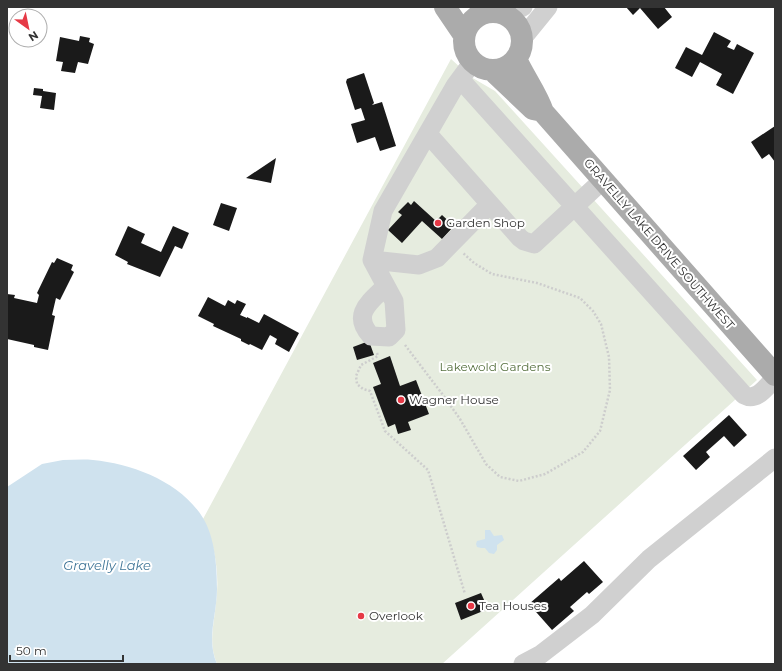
<svg xmlns="http://www.w3.org/2000/svg" width="782" height="671" font-family="Montserrat,sans-serif">
  <style>
    .green { fill: #e6ecdf }
    .water { fill: #cfe2ee }
    .building { fill: #1a1a1a }
    .lines { fill: none; stroke-linecap: round; stroke-linejoin: round }
    .path { stroke: #cdcdcd; stroke-width: 2.5; stroke-dasharray: 2 2; stroke-linecap: butt }
    .minor { stroke: #d0d0d0; stroke-width: 19 }
    .major { stroke: #ababab; stroke-width: 22 }
    .poi-dot { fill: #e63946; stroke: #fff; stroke-width: 1.5 }
    .labels { text-anchor: middle; stroke-width: 4; stroke-linejoin: round; paint-order: stroke }
    .poi-label { font-size: 12px; fill: #333; stroke: #fff; text-anchor: start }
    .street-label { font-size: 12px; fill: #333; stroke: #fff }
    .park-label { font-size: 12px; fill: #56703f; stroke: #fff }
    .water-label { font-size: 13px; font-style: italic; fill: #3f7597; stroke: #fff }
  </style>
  <rect width="100%" height="100%" fill="#fff"/>
  <path class="green" d="M451 59 471 77 495 91 757 380 442 664H217C208 643 214 624 216 603 220 575 215 544 203 519Z"/>
  <path class="water" d="M63 460C73 460 83 459 93 460 133 464 181 482 203 518 215 538 217 566 217 589 217 615 206 639 217 664H7V487L42 464Z
    M485 530H490L494 536 502 535 504 540 497 545V550L494 554 489 553 485 548H481L477 547 476 544 477 541 485 539Z"/>
  <path class="building" d="M626 7H664L672 17 658 29 640 8 633 15Z
    M714 32 731 41 727 47 734 50 737 44 754 53 733 94 716 85 722 74 700 62 692 77 675 68 686 47 702 55Z
    M80 36 90 38 89 42 94 44 88 64 78 62 75 73 61 71 63 62 56 61 60 37 79 41Z
    M364 73 374 103 372 105 382 102 396 146 380 151 375 137 357 143 351 124 365 120 361 108 355 110 346 82 347 79Z
    M34 88 43 89V91L56 93 54 110 40 108 42 96 33 95Z
    M775 126V162L769 154 762 159 751 142Z
    M276 158 271 183 246 178Z
    M414 201 436 221 442 215 454 226 442 239 422 221 402 243 388 230 402 215 398 212 408 202 411 205Z
    M221 203 237 208 229 231 213 225Z
    M128 226 145 234 141 243 161 252 173 226 189 233 182 249 175 246 160 277 127 264 128 262 115 255Z
    M57 258 73 265 71 270 74 272 60 300 56 298 52 315 55 316 48 350 34 347V345L7 339V294L15 295 14 298 37 303 39 295 37 293 52 262 54 263Z
    M208 297 225 306 228 300 235 304 237 300 246 304 240 315 247 318V317L259 323 264 314 299 333 289 352 275 344 277 339 270 335 262 350 250 344 249 345 241 341V339L213 326 214 324 198 316Z
    M369 341 374 355 357 360 353 347Z
    M390 356 400 386 416 380 429 414 408 422 411 430 398 434 395 424 388 427 373 387 381 384 373 363Z
    M729 415 747 435 734 447 724 436 706 452 710 457 696 470 683 456Z
    M584 561 603 582 589 594 587 592 570 607 574 611 552 630 529 604 559 578 561 581Z
    M481 593 488 609 461 620 455 603Z"/>
  <g class="lines">
    <path class="path" d="M405 345 443 395 460 419 486 464 500 477 519 481 545 474 583 452 600 431 610 390 609 357 601 324 593 311 580 298 537 283 492 274 474 263 463 253
      M377 353 378 356 361 365 356 376 357 384 363 389 370 391 385 431 428 470 465 594"/>
    <path class="minor" d="M502 13 523 7
      M522 39 548 7
      M460 79 744 395C757 402 766 387 775 378
      M428 134 520 238 524 241 534 244 603 180
      M372 260 419 265 437 258 490 204
      M386 286C370 302 351 314 371 336L389 337 396 330 394 301 372 260 383 211 455 86 472 63
      M523 664 540 655 592 615 649 559 775 458"/>
    <path class="major" d="M445 7 464 35
      M464 41a29 29 0 1 1 58 0a29 29 0 1 1-58 0Z
      M516 59C524 77 537 94 543 112L775 375
      M493 71 533 109 538 110"/>
  </g>
  <g class="poi-dot">
    <circle cx="438" cy="223" r="4"/>
    <circle cx="401" cy="400" r="4"/>
    <circle cx="471" cy="606" r="4"/>
    <circle cx="361" cy="616" r="4"/>
  </g>
  <g class="labels">
    <g class="poi-label">
      <text x="446" y="227">Garden Shop</text>
      <text x="409" y="404">Wagner House</text>
      <text x="479" y="610">Tea Houses</text>
      <text x="369" y="620">Overlook</text>
    </g>
    <g class="street-label">
      <text transform="translate(659 244) rotate(49)" y="4">GRAVELLY LAKE DRIVE SOUTHWEST</text>
    </g>
    <g class="park-label">
      <text x="495" y="371">Lakewold Gardens</text>
    </g>
    <g class="water-label">
      <text x="107" y="570">Gravelly Lake</text>
    </g>
  </g>
  <rect width="782" height="671" fill="none" stroke="#333333" stroke-width="16"/>
  <g transform="translate(28 28) rotate(147)"><circle r="19" fill="#ffffff" stroke="#adadad"/>
  <path d="M0-3L7 15L0 10L-7 15Z" fill="#e63946"/>
  <text y="-6" font-size="11" font-weight="bold" text-anchor="middle" fill="#333333">N</text>
  </g>
  <path d="M10 655v6h113v-6" fill="none" stroke="#333333" stroke-width="2"/>
  <text x="16" y="655" font-size="12" fill="#333333" stroke="#ffffff" stroke-width="3" paint-order="stroke">50 m</text>
</svg>
